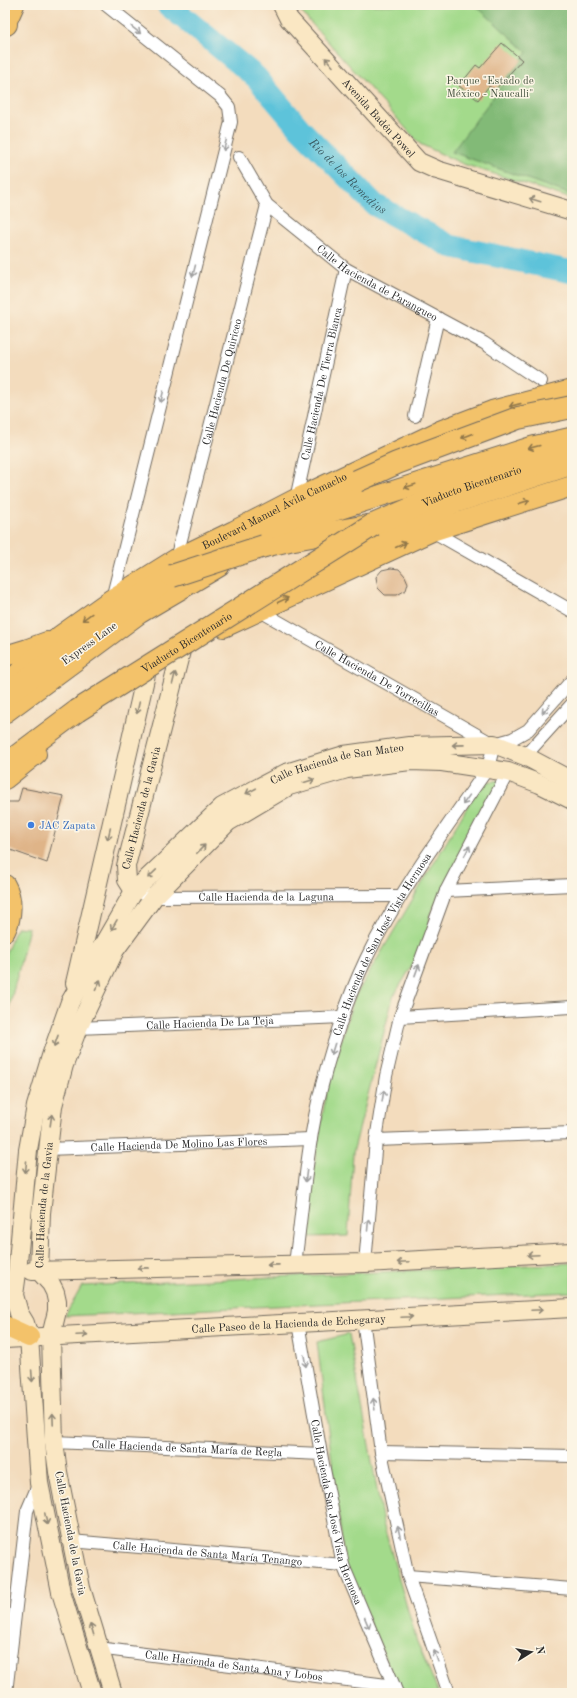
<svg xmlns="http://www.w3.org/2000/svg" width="577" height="1698" font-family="'Old Standard TT',serif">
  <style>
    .green { fill: #a3da8b; stroke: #67825b }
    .forest { fill: #82ba77; stroke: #567251 }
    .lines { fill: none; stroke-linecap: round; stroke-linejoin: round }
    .river { stroke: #5dc3da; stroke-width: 23 }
    .building { fill: #dfb488 }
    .minor-casing { stroke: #71695e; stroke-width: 14 }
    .secondary-casing { stroke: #71695e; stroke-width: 20 }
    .primary-casing { stroke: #71695e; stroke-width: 22 }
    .trunk-casing { stroke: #71695e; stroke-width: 23 }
    .motorway-casing { stroke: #71695e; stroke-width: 24 }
    .minor { stroke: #fff; stroke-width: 12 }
    .secondary { stroke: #fae7c3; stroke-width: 18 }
    .primary { stroke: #f3c26a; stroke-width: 20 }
    .trunk { stroke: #f3c26a; stroke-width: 21 }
    .motorway { stroke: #f3c26a; stroke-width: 22 }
    .motorway-bridge-casing { stroke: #71695e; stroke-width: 24; stroke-linecap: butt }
    .motorway-bridge { stroke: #f3c26a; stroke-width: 22 }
    .oneway { stroke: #a0a0a0 }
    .oneway2 { stroke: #928977 }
    .oneway3 { stroke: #8f764a }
    .shop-dot { fill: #3f7fe0; stroke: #fcf5e5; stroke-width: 1.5 }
    .labels { text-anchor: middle; stroke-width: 3; stroke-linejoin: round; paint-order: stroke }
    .park-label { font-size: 11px; fill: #495743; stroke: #fcf5e5 }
    .street-label { font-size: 11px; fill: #2b2b2b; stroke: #fcf5e5 }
    .shop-label { font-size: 11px; fill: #366cbe; stroke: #fcf5e5; text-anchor: start }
    .water-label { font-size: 12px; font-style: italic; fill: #3a5960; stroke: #fcf5e5 }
  </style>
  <rect width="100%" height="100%" fill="#fcf5e5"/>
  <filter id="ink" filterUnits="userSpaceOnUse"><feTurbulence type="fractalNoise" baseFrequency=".025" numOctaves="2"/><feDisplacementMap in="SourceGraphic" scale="8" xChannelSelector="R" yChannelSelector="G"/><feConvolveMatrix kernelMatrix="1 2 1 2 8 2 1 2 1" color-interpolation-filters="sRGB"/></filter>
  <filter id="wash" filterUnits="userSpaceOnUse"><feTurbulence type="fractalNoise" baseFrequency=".012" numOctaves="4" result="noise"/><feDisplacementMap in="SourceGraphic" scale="16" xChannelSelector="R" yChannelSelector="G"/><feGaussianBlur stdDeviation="0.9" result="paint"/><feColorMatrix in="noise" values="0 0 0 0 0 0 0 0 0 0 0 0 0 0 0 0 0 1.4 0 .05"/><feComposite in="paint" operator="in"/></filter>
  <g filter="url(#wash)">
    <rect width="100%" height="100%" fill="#f3dcbd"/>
    <path class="green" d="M295 5H572V199L463 164 420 144Z
      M506 780 430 914 429 938 393 997 353 1153 348 1236 306 1237 313 1172 326 1094 353 1000 482 782Z
      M17 927 29 928 5 1024V955Z
      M572 1263V1292L65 1316 82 1286Z
      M349 1334 383 1523 417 1642 439 1693H400L345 1565 317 1342Z"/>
    <path class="forest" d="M475 5H572V195L452 152 527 52Z"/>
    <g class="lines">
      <path class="river" id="s1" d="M168 5 256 77 300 129 375 205 450 246 572 272"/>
    </g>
    <g id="blocks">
      <path class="building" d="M502 43 522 60 495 90 489 86 478 100 459 86 476 65 480 68Z
        M391 568 399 569 405 576 408 583 406 590 397 595H385L378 588 376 577 382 570Z
        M22 788 64 796 47 863 5 848V802H18Z"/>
    </g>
  </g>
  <g filter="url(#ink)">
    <use href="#blocks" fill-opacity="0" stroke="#71695e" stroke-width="1"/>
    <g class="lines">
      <g class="minor-casing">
        <g id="minor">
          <path d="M106 5 220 96 229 107 231 122 112 599"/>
          <path id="s2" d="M239 157 267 205 346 269 484 343 541 381"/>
          <path d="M415 416 438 318"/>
          <path id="s3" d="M296 499 346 269"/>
          <path d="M432 531 572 611"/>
          <path id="s4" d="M176 559 267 205"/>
          <path id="s5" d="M260 611 493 744"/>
          <path d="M494 744 512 739 528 730 572 680"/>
          <path d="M525 756 572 704"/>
          <path id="s6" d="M134 891 154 897 400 896"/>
          <path d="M446 891 572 885"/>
          <path d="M400 1017 572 1007"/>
          <path id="s7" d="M78 1028 343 1017"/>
          <path d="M376 1140 572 1133"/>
          <path id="s8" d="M47 1149 311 1139"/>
          <path d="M365 1263 376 1140 386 1076 400 1017 446 891 508 772"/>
          <path id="s9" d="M295 1264C303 1205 307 1143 322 1085 333 1042 347 999 366 959 399 891 445 830 488 768L494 744"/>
          <path d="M363 1319 381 1452 408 1576 449 1693"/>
          <path id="s10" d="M298 1323 321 1454 343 1565 397 1693"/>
          <path id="s11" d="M54 1442 321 1454"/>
          <path d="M381 1452 572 1456"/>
          <path id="s12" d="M71 1541 343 1565"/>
          <path d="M408 1576 572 1589"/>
          <path id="s13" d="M98 1648 394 1686"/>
          <path d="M6 1693 27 1511 39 1483"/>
        </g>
      </g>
      <g class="secondary-casing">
        <g id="secondary">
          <path id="s14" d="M282 5 289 19 419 162 437 170 572 211"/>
          <path id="s15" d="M134 891 127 880 126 866 182 647"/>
          <path d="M75 983 147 670"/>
          <path d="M32 1271 365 1263 572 1252"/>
          <path id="s16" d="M5 1339 572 1308"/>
          <path id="s17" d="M92 1693 61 1592 39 1483 29 1337 25 1323 19 1313 14 1295 17 1273 28 1150 36 1106 51 1056 70 1002 134 891 222 807 286 773 344 755 409 746 494 744 525 756 572 781"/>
          <path id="s18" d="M113 1693 81 1588 58 1472 54 1442 51 1336 57 1311V1301L55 1292 51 1284 39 1271 41 1213 53 1106 64 1065 78 1028 115 950 154 897 228 822 289 786 347 769 410 761 442 762 508 772 540 784 572 800"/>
        </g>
      </g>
      <g class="primary-casing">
        <g id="primary">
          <path d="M5 25 14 5"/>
          <path d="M224 627 432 531 572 486"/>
          <path d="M5 656 28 649 47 642"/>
          <path id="s19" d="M6 684 60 636 112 599 176 559 234 531 296 499 442 430 492 411 572 390"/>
          <path d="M5 779 36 754"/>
          <path d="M5 885C13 899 12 917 5 931"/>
          <path d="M5 1326 29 1337"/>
        </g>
      </g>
      <g class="trunk-casing">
        <path id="trunk" d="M288 528 310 518 533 447 572 438
          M330 561 453 503 572 464
          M5 712 139 613 219 566"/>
      </g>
      <g class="motorway-casing">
        <g id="motorway">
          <path d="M5 24H6"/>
          <path id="s20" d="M264 546 289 540 373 525 447 493 572 452"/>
          <path d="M5 696 102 623 172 576 222 549 277 524 357 481"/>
          <path d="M5 765 77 711"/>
        </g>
      </g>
      <use href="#minor" class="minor"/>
      <use href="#secondary" class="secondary"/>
      <use href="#primary" class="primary"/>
      <use href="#trunk" class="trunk"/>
      <use href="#motorway" class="motorway"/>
      <g class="motorway-bridge-casing">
        <g id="motorway-bridge">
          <path d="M357 481 397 463 518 418 572 407"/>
          <path d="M172 576 264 546"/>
          <path id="s21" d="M77 711 373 525"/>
        </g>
      </g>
      <use href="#motorway-bridge" class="motorway-bridge"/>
    </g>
    <defs><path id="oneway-shaft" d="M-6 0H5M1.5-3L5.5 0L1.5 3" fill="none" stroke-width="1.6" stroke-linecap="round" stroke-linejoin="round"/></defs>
    <g class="oneway">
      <use href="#oneway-shaft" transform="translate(136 30) rotate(38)"/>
      <use href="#oneway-shaft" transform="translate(225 145) rotate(104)"/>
      <use href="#oneway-shaft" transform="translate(194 271) rotate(104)"/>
      <use href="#oneway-shaft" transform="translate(162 397) rotate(104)"/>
      <use href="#oneway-shaft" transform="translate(546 709) rotate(132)"/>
      <use href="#oneway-shaft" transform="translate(466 800) rotate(125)"/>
      <use href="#oneway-shaft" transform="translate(467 851) rotate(-63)"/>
      <use href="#oneway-shaft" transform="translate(417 970) rotate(-70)"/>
      <use href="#oneway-shaft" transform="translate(333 1049) rotate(107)"/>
      <use href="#oneway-shaft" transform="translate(383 1096) rotate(-81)"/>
      <use href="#oneway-shaft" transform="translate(306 1176) rotate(97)"/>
      <use href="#oneway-shaft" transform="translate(368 1225) rotate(-85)"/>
      <use href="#oneway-shaft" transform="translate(305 1361) rotate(80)"/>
      <use href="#oneway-shaft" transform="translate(374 1404) rotate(-98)"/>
      <use href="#oneway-shaft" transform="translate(399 1532) rotate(-103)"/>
      <use href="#oneway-shaft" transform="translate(367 1623) rotate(67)"/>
      <use href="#oneway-shaft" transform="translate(436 1656) rotate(-109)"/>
    </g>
    <g class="oneway2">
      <use href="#oneway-shaft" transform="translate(329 62) rotate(-132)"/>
      <use href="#oneway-shaft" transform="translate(535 200) rotate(-163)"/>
      <use href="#oneway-shaft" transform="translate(174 678) rotate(-76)"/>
      <use href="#oneway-shaft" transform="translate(138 708) rotate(103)"/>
      <use href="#oneway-shaft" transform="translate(458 745) rotate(179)"/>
      <use href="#oneway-shaft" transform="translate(309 781) rotate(-17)"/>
      <use href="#oneway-shaft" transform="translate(251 791) rotate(152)"/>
      <use href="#oneway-shaft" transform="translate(109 834) rotate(103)"/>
      <use href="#oneway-shaft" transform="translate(201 849) rotate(-46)"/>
      <use href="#oneway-shaft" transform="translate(152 874) rotate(136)"/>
      <use href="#oneway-shaft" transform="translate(114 925) rotate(120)"/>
      <use href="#oneway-shaft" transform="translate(98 985) rotate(-64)"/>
      <use href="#oneway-shaft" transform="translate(56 1041) rotate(110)"/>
      <use href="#oneway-shaft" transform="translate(51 1120) rotate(-82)"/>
      <use href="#oneway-shaft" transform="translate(26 1167) rotate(95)"/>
      <use href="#oneway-shaft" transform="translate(533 1255) rotate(177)"/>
      <use href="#oneway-shaft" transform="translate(403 1262) rotate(177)"/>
      <use href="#oneway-shaft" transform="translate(273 1265) rotate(179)"/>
      <use href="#oneway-shaft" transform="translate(143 1268) rotate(179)"/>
      <use href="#oneway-shaft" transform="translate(537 1310) rotate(-3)"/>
      <use href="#oneway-shaft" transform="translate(407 1317) rotate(-3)"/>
      <use href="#oneway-shaft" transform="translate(82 1335) rotate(-3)"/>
      <use href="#oneway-shaft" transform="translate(32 1376) rotate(86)"/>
      <use href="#oneway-shaft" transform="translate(53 1419) rotate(-92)"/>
      <use href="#oneway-shaft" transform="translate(46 1519) rotate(78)"/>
      <use href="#oneway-shaft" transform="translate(92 1629) rotate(-106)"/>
    </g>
    <g class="oneway3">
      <use href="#oneway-shaft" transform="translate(515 405) rotate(165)"/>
      <use href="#oneway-shaft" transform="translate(467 436) rotate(159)"/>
      <use href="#oneway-shaft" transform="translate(534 447) rotate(165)"/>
      <use href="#oneway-shaft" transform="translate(410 486) rotate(162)"/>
      <use href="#oneway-shaft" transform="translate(524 502) rotate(-18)"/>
      <use href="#oneway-shaft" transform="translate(401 545) rotate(-25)"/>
      <use href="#oneway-shaft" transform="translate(283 600) rotate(-25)"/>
      <use href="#oneway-shaft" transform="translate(87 617) rotate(144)"/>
    </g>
  </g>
  <circle class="shop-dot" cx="31" cy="825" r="4"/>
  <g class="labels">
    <g class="park-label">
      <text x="490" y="84">Parque "Estado de<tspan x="490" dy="13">México - Naucalli"</tspan></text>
    </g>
    <g class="street-label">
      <text dy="4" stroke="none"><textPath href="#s14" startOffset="149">Avenida Badén Powel</textPath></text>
      <text dy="4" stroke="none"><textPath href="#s2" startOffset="191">Calle Hacienda de Parangueo</textPath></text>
      <text dy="4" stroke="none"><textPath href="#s4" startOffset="183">Calle Hacienda De Quiriceo</textPath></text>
      <text dy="4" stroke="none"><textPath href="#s3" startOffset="118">Calle Hacienda De Tierra Blanca</textPath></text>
      <text dy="4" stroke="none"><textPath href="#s20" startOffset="217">Viaducto Bicentenario</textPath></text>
      <text dy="4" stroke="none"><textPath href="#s19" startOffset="321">Boulevard Manuel Ávila Camacho</textPath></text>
      <text dy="4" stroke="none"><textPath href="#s21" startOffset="129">Viaducto Bicentenario</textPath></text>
      <text transform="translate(89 643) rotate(-36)" y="4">Express Lane</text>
      <text dy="4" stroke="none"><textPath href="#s5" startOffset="135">Calle Hacienda De Torrecillas</textPath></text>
      <text dy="4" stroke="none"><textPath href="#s17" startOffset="1082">Calle Hacienda de San Mateo</textPath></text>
      <text dy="4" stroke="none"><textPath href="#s15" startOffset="87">Calle Hacienda de la Gavia</textPath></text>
      <text dy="4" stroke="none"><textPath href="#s6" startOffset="133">Calle Hacienda de la Laguna</textPath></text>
      <text dy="4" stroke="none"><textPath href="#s9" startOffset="335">Calle Hacienda de San José Vista Hermosa</textPath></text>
      <text dy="4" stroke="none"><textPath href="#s7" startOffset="132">Calle Hacienda De La Teja</textPath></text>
      <text dy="4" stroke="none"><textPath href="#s8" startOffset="132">Calle Hacienda De Molino Las Flores</textPath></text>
      <text dy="4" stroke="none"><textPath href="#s18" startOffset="502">Calle Hacienda de la Gavia</textPath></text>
      <text dy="4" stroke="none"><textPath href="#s16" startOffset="284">Calle Paseo de la Hacienda de Echegaray</textPath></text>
      <text dy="4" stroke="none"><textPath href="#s11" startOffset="133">Calle Hacienda de Santa María de Regla</textPath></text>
      <text dy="4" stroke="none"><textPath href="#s10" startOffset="193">Calle Hacienda San José Vista Hermosa</textPath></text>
      <text transform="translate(71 1533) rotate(79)" y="4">Calle Hacienda de la Gavia</text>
      <text dy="4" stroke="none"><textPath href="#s12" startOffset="137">Calle Hacienda de Santa María Tenango</textPath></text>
      <text dy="4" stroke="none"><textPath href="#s13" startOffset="137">Calle Hacienda de Santa Ana y Lobos</textPath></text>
    </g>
    <g class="shop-label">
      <text x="39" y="829">JAC Zapata</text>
    </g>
    <g class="water-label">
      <text dy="4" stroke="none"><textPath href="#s1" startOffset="249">Río de los Remedios</textPath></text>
    </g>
  </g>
  <rect width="577" height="1698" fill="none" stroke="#fcf5e5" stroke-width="20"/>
  <g transform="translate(531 1652) rotate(79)" stroke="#fcf5e5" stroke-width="3" paint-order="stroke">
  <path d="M0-3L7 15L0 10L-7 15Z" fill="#2b2b2b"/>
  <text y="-6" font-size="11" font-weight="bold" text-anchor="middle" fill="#2b2b2b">N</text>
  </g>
</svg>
